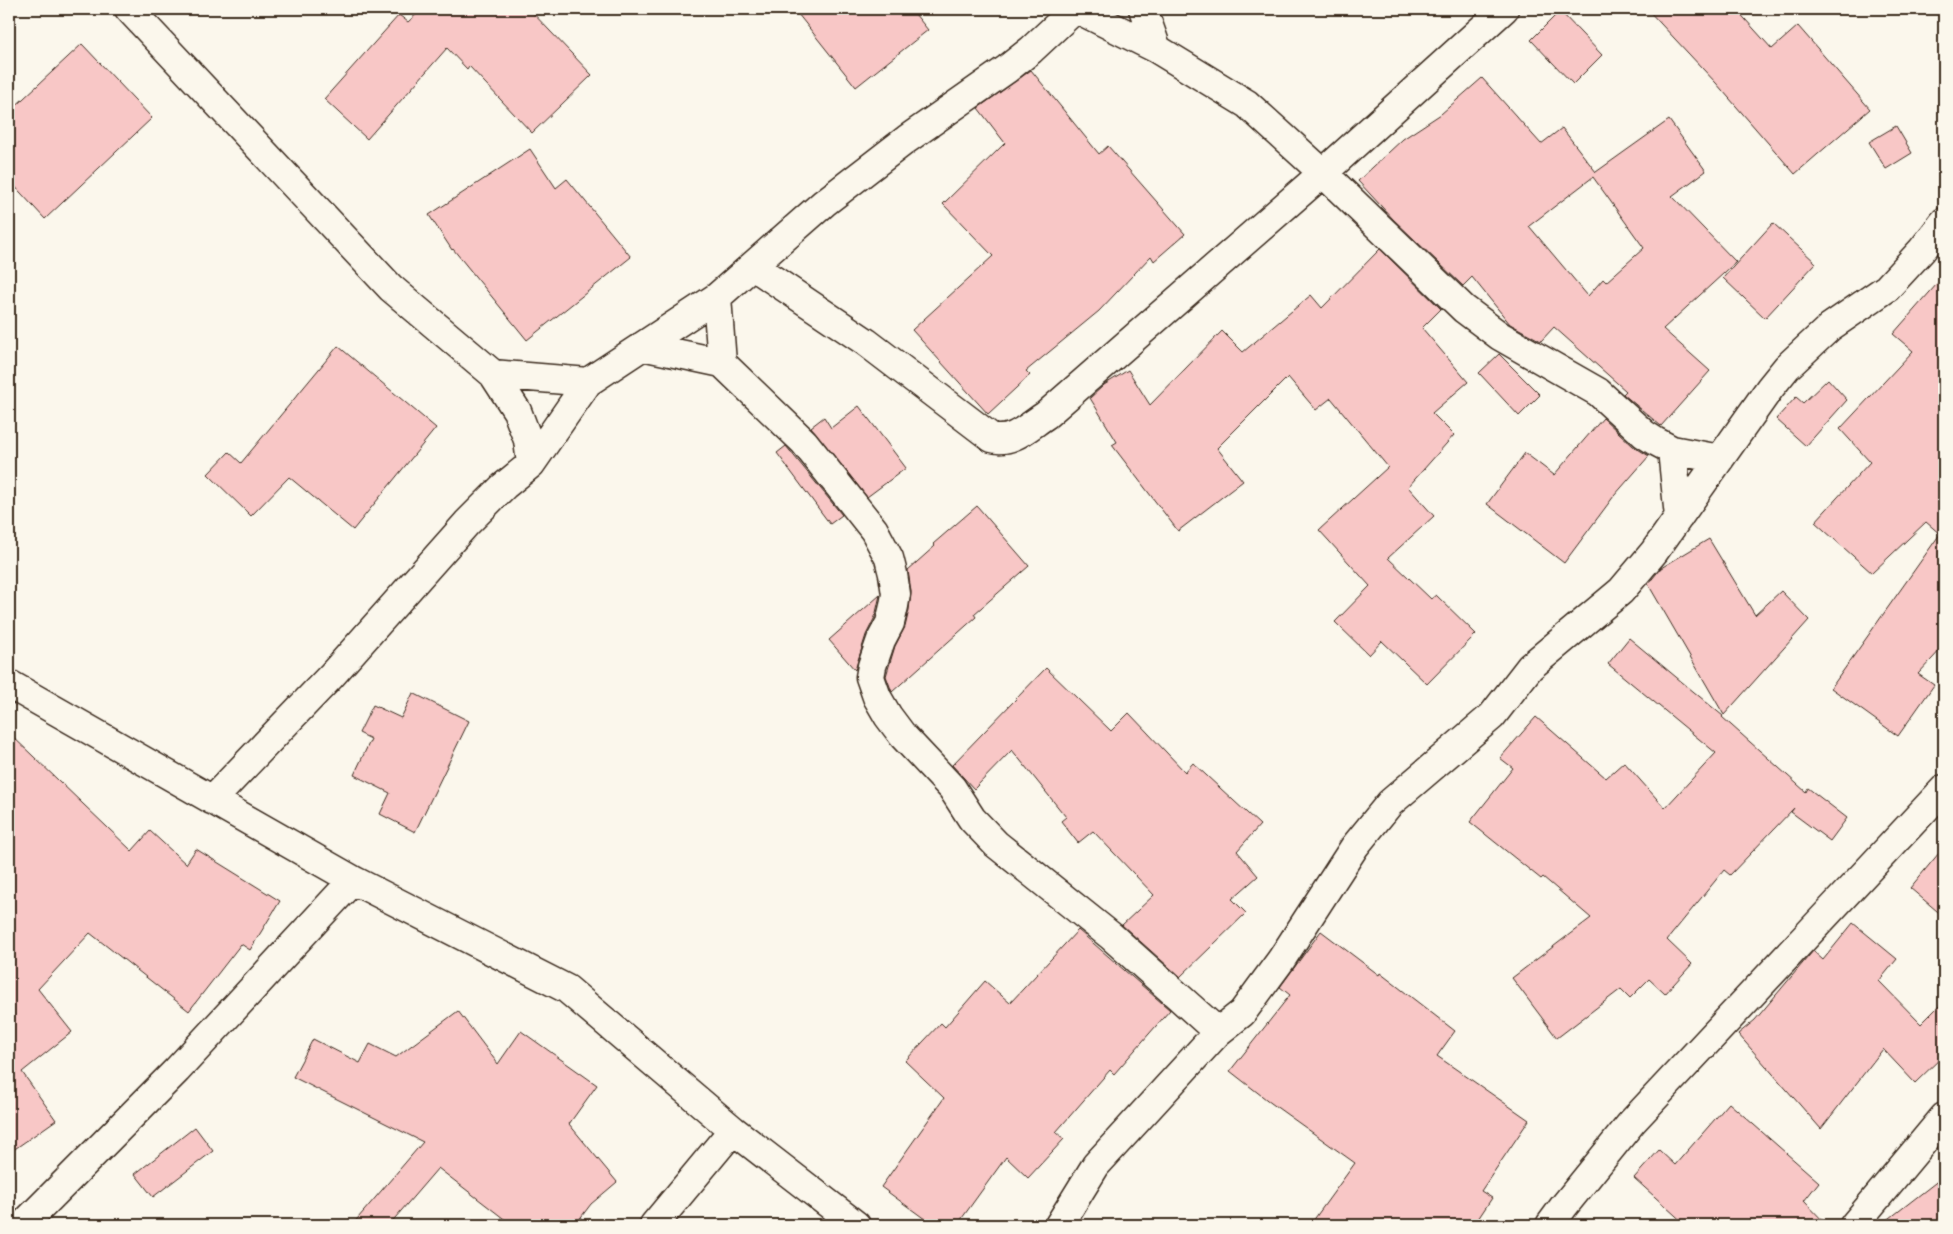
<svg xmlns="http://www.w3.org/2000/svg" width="1953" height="1234" font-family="Kalam,sans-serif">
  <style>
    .building { fill: #f8c7c6; stroke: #3b2a1e; fill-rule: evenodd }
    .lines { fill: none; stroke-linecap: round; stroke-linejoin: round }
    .minor-casing { stroke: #3b2a1e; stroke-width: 31 }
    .minor { stroke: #fbf7ec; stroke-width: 28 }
  </style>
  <rect width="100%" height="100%" fill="#fbf7ec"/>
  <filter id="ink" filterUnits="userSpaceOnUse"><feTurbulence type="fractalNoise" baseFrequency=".02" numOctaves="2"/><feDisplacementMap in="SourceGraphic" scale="10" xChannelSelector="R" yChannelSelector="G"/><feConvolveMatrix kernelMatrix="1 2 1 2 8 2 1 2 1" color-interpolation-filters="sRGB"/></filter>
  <g filter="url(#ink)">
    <path class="building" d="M422 9H529L592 75 532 133 469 66 467 69 447 48 367 139 324 99 399 15 408 22Z
      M794 9H911L928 30 856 87Z
      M1647 9H1736L1772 49 1798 26 1870 109 1795 174 1716 83Z
      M1560 11 1602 55 1573 84 1531 40Z
      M82 44 152 118 45 219 9 180V112Z
      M1031 70 1099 154 1108 146 1185 234 1154 261 1151 256 1099 311 1026 371 1030 375 988 414 912 330 993 256 943 204 1005 143 978 108Z
      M1482 78 1541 144 1562 128 1596 172 1669 120 1706 171 1672 196 1736 262 1663 329 1710 371 1661 426 1623 394 1626 391 1554 327 1541 341 1510 324 1472 277 1463 286 1393 219 1358 181 1403 139 1441 114ZM1593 177 1644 248 1606 282 1603 279 1588 296 1529 226Z
      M1896 126 1912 153 1886 169 1869 142Z
      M530 149 556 188 567 179 631 257 527 340 453 249 452 250 429 215Z
      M1773 223 1816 263 1765 318 1723 278Z
      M1380 249 1441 309 1422 328 1468 382 1432 413 1454 435 1408 487 1434 516 1388 558 1431 599 1436 595 1476 634 1427 684 1382 641 1369 655 1335 622 1370 586 1319 530 1388 467 1331 398 1316 410 1288 377 1217 448 1243 481 1178 531 1112 445 1117 442 1090 398 1104 385 1128 370 1150 405 1222 331 1243 352 1311 295 1322 308Z
      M1944 276V646L1918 674 1934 685 1898 736 1831 688 1940 534 1926 522 1872 573 1815 522 1870 462 1840 429 1913 351 1893 334Z
      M338 346 436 428 353 530 289 477 251 516 208 474 229 452 241 463Z
      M1499 354 1540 395 1519 416 1479 373Z
      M1828 379 1847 400 1806 446 1776 419 1796 397 1803 403Z
      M859 406 906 468 867 497 811 427 824 417 831 428Z
      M1603 418 1633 446 1649 456 1614 496 1564 563 1487 504 1525 453 1554 475Z
      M786 446 842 515 830 524 777 453Z
      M977 506 1029 566 974 614 976 617 892 692 886 676 895 646 905 627 909 610 911 592 908 570 935 546 933 544Z
      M1709 539 1755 615 1781 591 1809 620 1724 715 1648 584 1661 568Z
      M880 595 875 617 866 635 855 670 829 640Z
      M1629 638 1723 716 1722 717 1806 792 1808 788 1847 818 1830 841 1791 812 1794 808 1730 875 1724 870 1667 940 1692 964 1665 994 1649 979 1630 998 1621 989 1557 1038 1512 978 1591 918 1543 877 1541 879 1470 822 1513 768 1500 758 1536 717 1606 778 1624 762 1665 808 1716 753 1608 664Z
      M1046 668 1111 731 1129 713 1185 772 1193 763 1260 825 1237 851 1258 876 1232 899 1246 913 1180 977 1122 925 1154 895 1093 831 1078 843 1061 821 1066 817 1012 750 974 789 952 765Z
      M413 693 469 721 415 832 380 814 390 793 354 775 371 739 359 733 373 705 401 718Z
      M9 733 132 851 150 831 186 864 196 849 280 901 250 950 241 944 189 1011 90 933 38 989 72 1032 22 1072 56 1120 9 1153Z
      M1944 847V917L1910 888Z
      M1853 923 1897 959 1879 981 1921 1024 1944 1001V1055L1915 1083 1883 1049 1821 1129 1738 1034 1755 1020 1813 951 1823 960Z
      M1078 930 1170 1010 1114 1074 1110 1070 1056 1132 1064 1139 1028 1178 1006 1157 957 1225H933L881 1187 944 1098 905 1061 941 1023 945 1027 985 981 1010 1003Z
      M1321 931 1379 975 1380 973 1455 1031 1437 1056 1529 1120 1481 1191 1492 1198 1474 1225H1310L1355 1163 1271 1103 1230 1071 1290 995 1280 987Z
      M458 1011 498 1064 521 1031 597 1085 569 1124 617 1182 591 1204 575 1225H512L438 1168 389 1225H352L423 1142 293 1077 313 1039 360 1063 370 1044 396 1057Z
      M1729 1103 1819 1182 1804 1201 1827 1225H1686L1634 1178 1659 1150 1675 1165Z
      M195 1127 213 1151 153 1197 135 1174Z
      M1944 1176V1225H1881Z"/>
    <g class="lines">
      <g class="minor-casing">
        <path id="minor" d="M129 9 391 288 493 374 517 411 528 440 531 464
          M1077 9 1157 49 1247 104 1323 173 1464 309 1500 336 1598 392 1644 434 1655 441 1672 450 1720 459
          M1143 9 1157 49
          M753 266 866 342 992 438C1012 444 1030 425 1046 415L1323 173 1504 9
          M717 297 722 363
          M642 346 722 363 804 442 874 530 889 558 893 574 896 594 894 606 890 623 881 640 872 666 870 677 877 697 888 716 903 736 952 788 972 819 996 844 1111 936 1218 1032
          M493 374 588 382
          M1672 450 1679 517
          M9 684 353 880 567 989 733 1130 856 1225
          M212 800 331 676 467 523 504 486 531 464 588 382 717 297 824 203 907 139 1007 69 1031 50 1075 9
          M23 1225 177 1070 353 880
          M654 1225 733 1130
          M1059 1225 1096 1165 1218 1032 1242 1013 1281 960 1355 846 1390 803 1492 716 1530 667 1621 591 1654 552 1770 388 1787 367 1830 327 1887 288 1922 250 1944 222
          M1550 1225 1564 1206 1632 1122 1944 789
          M1854 1225 1944 1117"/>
      </g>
      <use href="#minor" class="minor"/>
    </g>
  </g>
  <rect width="1953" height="1234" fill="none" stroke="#fbf7ec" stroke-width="30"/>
  <rect x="15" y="15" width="1923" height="1204" fill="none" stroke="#3b2a1e" stroke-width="2" filter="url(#ink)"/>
</svg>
